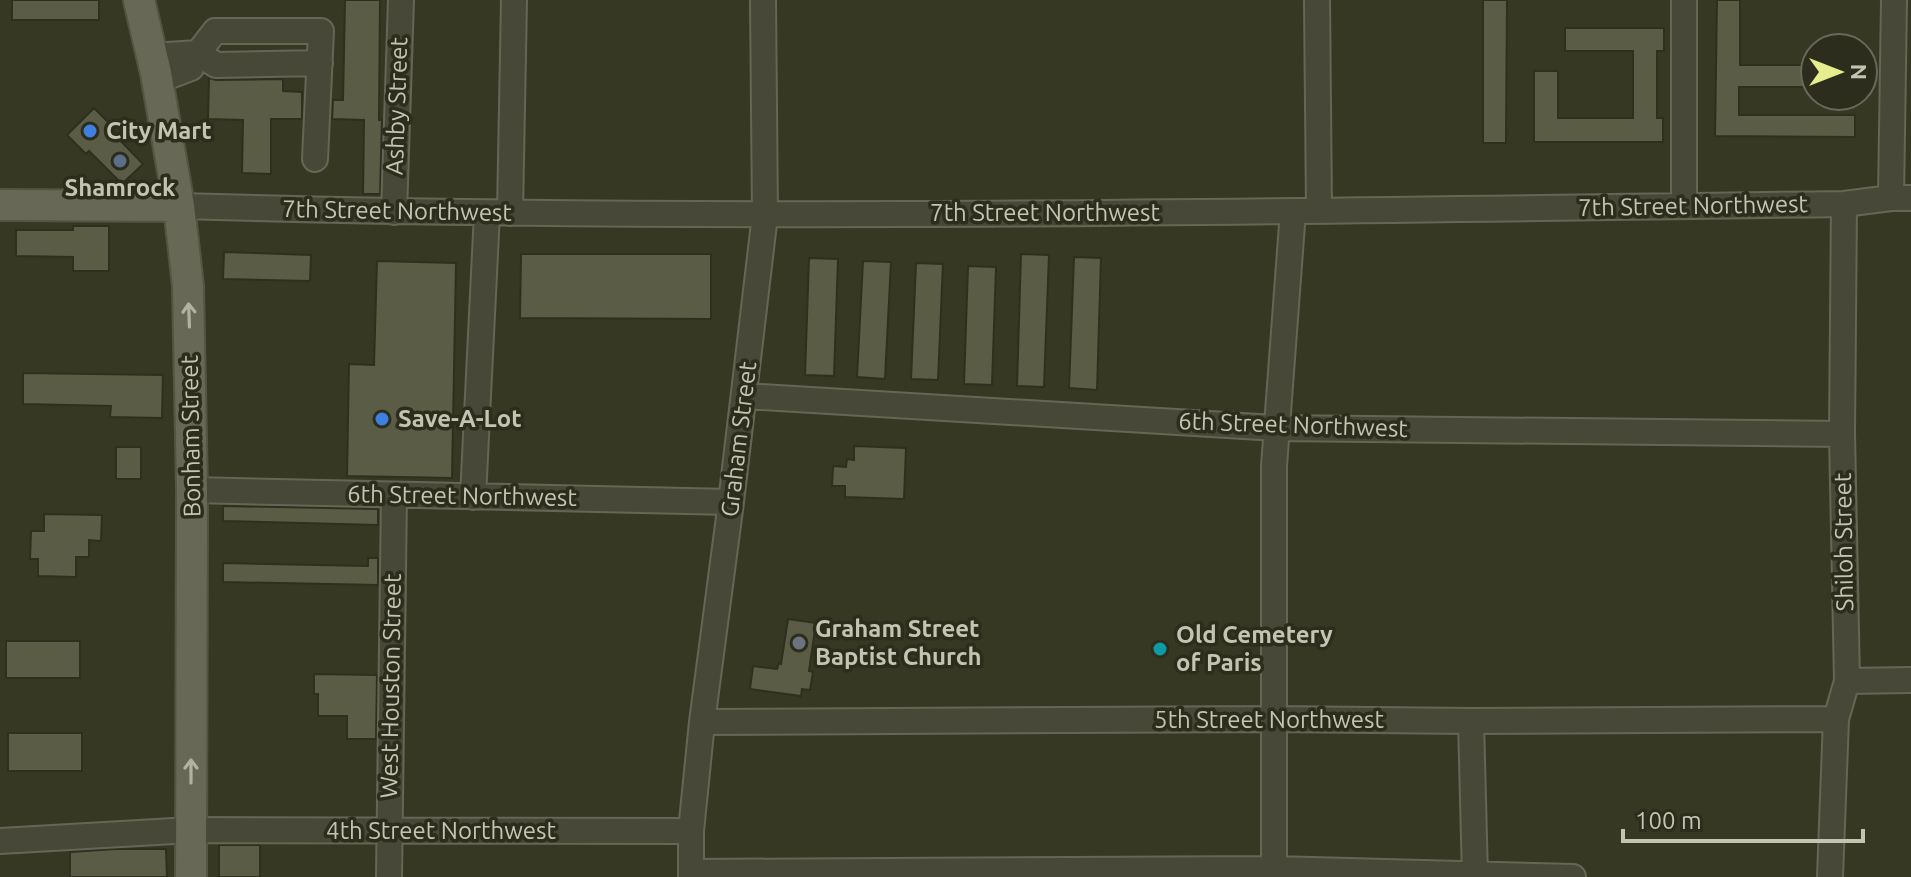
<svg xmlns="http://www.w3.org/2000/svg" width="1911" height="877" font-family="Ubuntu,sans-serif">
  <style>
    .building { fill: #5b5c45; stroke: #2e2f1e; stroke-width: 2 }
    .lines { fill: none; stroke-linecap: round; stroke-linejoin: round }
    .minor-casing { stroke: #656655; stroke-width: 28 }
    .major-casing { stroke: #535443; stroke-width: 34 }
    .minor { stroke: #474837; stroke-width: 24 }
    .major { stroke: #676855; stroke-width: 30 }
    .oneway { stroke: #b1b29f }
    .shop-dot { fill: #3f7fe0; stroke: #2c2d1c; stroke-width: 3 }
    .service-dot { fill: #5c6f8a; stroke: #2c2d1c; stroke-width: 3 }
    .worship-dot { fill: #6b7280; stroke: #2c2d1c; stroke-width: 3 }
    .culture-dot { fill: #0f9aa8; stroke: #2c2d1c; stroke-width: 3 }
    .labels { text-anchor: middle; stroke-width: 7; stroke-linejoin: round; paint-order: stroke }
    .street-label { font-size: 24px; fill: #c3c4b2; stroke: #2c2d1c }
    .poi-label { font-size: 24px; font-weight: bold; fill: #c3c4b2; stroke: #2c2d1c; text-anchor: start }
  </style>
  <rect width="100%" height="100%" fill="#373824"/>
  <path class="building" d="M12 0H99V20H12Z
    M345 0H380L379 120H382L380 194H363L364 120 332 119 333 100H343Z
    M1483 0H1507L1506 143H1483Z
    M1717 0H1740V65H1815V87H1739V115H1855V137L1715 136Z
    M1565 28H1664V51H1657V118H1663V142H1534V71H1558V118H1633V51H1565Z
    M209 78 216 80 283 79V91L302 92V119H271V174L242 173 243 120 208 119Z
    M94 108 113 127 110 130 143 164 122 184 89 151 86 154 67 135Z
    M73 226H109V271H73V257L16 256V230H73Z
    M224 252 311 255 310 281 223 279Z
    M521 254H711V319L520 318Z
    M1021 254 1049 255 1044 387 1017 386Z
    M1074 257 1101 258 1097 390 1069 388Z
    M809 258 838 259 834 376 805 375Z
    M377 261 456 263 452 478 347 476 349 364 374 365Z
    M863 261 891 262 885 379 857 377Z
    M916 263 943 264 938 380 911 379Z
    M968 266 996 267 992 385 964 384Z
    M23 373 163 375 162 418 110 417 111 406 23 404Z
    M854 446 906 448 904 499 845 497V486H832L833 466 846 467 847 459 854 460Z
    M116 447H141V479H116Z
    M223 506 378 509V525L223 521Z
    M44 514 102 515 101 541 89 540V557H76V577L38 576V559H30L31 531H44Z
    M368 558H378V585L223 582V563L368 566Z
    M788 619 816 623 809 671 813 672 810 690 802 689 801 696 750 689 753 666 777 669 779 663 781 664Z
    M6 641H80V678H6Z
    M314 674 377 675 376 739H347V716H318V694H314Z
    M8 733H82V771H8Z
    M219 845H260V877H219Z
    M115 849H166L167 877H70V852Z"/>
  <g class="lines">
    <g class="minor-casing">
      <path id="minor" d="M1317 0 1319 210
        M1684 0V206
        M152 56 198 53 216 65 320 63
        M157 81 191 68 198 53 215 31H321L315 159
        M1891 198 1894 0
        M179 206C734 222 1289 211 1844 204L1891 198H1911
        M394 212 401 0
        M510 213 514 0
        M744 396 1277 428 1842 434
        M192 490 731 502
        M473 497 487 213
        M1847 681 1911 680
        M1471 721 1475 877
        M702 722 1273 719 1471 721 1836 719
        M0 841 191 830 691 831
        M691 872 1274 869 1573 877
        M389 877 394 495
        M691 877V831L702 722 731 502 765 215 763 0
        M1274 877V466L1293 211
        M1830 877 1836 719 1847 681 1842 434 1844 204"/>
    </g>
    <g class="major-casing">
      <path id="major" d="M139 0 156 73 179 206 188 286 192 490 191 877
        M0 205 179 206"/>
    </g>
    <use href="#minor" class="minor"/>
    <use href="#major" class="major"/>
  </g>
  <defs><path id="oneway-shaft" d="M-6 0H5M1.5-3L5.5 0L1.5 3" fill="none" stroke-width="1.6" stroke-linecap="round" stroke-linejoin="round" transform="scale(2)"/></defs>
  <g class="oneway">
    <use href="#oneway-shaft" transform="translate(189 315) rotate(-92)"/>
    <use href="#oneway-shaft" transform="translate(191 771) rotate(-90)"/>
  </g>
  <g class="shop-dot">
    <circle cx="90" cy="131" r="8"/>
    <circle cx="382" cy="419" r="8"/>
  </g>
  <circle class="service-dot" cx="120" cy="161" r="8"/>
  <circle class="worship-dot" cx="799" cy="643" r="8"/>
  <circle class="culture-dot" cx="1160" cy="649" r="8"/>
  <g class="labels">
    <g class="street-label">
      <text transform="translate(397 106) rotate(-88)" y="8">Ashby Street</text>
      <text transform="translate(1693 206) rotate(-1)" y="8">7th Street Northwest</text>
      <text transform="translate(397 211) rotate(1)" y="8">7th Street Northwest</text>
      <text x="1045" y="221">7th Street Northwest</text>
      <text transform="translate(1293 425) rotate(2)" y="8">6th Street Northwest</text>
      <text transform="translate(191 436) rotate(-91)" y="8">Bonham Street</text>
      <text transform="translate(739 439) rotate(-83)" y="8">Graham Street</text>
      <text transform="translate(462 496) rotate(1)" y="8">6th Street Northwest</text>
      <text transform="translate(1844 542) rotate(-91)" y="8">Shiloh Street</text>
      <text transform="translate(391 686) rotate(-89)" y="8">West Houston Street</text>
      <text x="1269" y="728">5th Street Northwest</text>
      <text x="441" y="839">4th Street Northwest</text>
    </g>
    <g class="poi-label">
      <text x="106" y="139">City Mart</text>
      <text x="120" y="196" text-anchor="middle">Shamrock</text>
      <text x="398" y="427">Save-A-Lot</text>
      <text x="815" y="637">Graham Street<tspan x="815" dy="28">Baptist Church</tspan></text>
      <text x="1176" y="643">Old Cemetery<tspan x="1176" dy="28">of Paris</tspan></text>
    </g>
  </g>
  <g transform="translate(1839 72) rotate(90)"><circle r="38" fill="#2c2d1c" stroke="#686958" stroke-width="2"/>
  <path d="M0-6L14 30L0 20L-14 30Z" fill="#e5ed8e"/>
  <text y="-12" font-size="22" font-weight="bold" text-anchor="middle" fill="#c3c4b2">N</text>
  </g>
  <path d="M1623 829v12h240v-12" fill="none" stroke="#c3c4b2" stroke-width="4"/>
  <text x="1635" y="829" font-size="24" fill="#c3c4b2" stroke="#2c2d1c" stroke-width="6" paint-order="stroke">100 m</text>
</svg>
